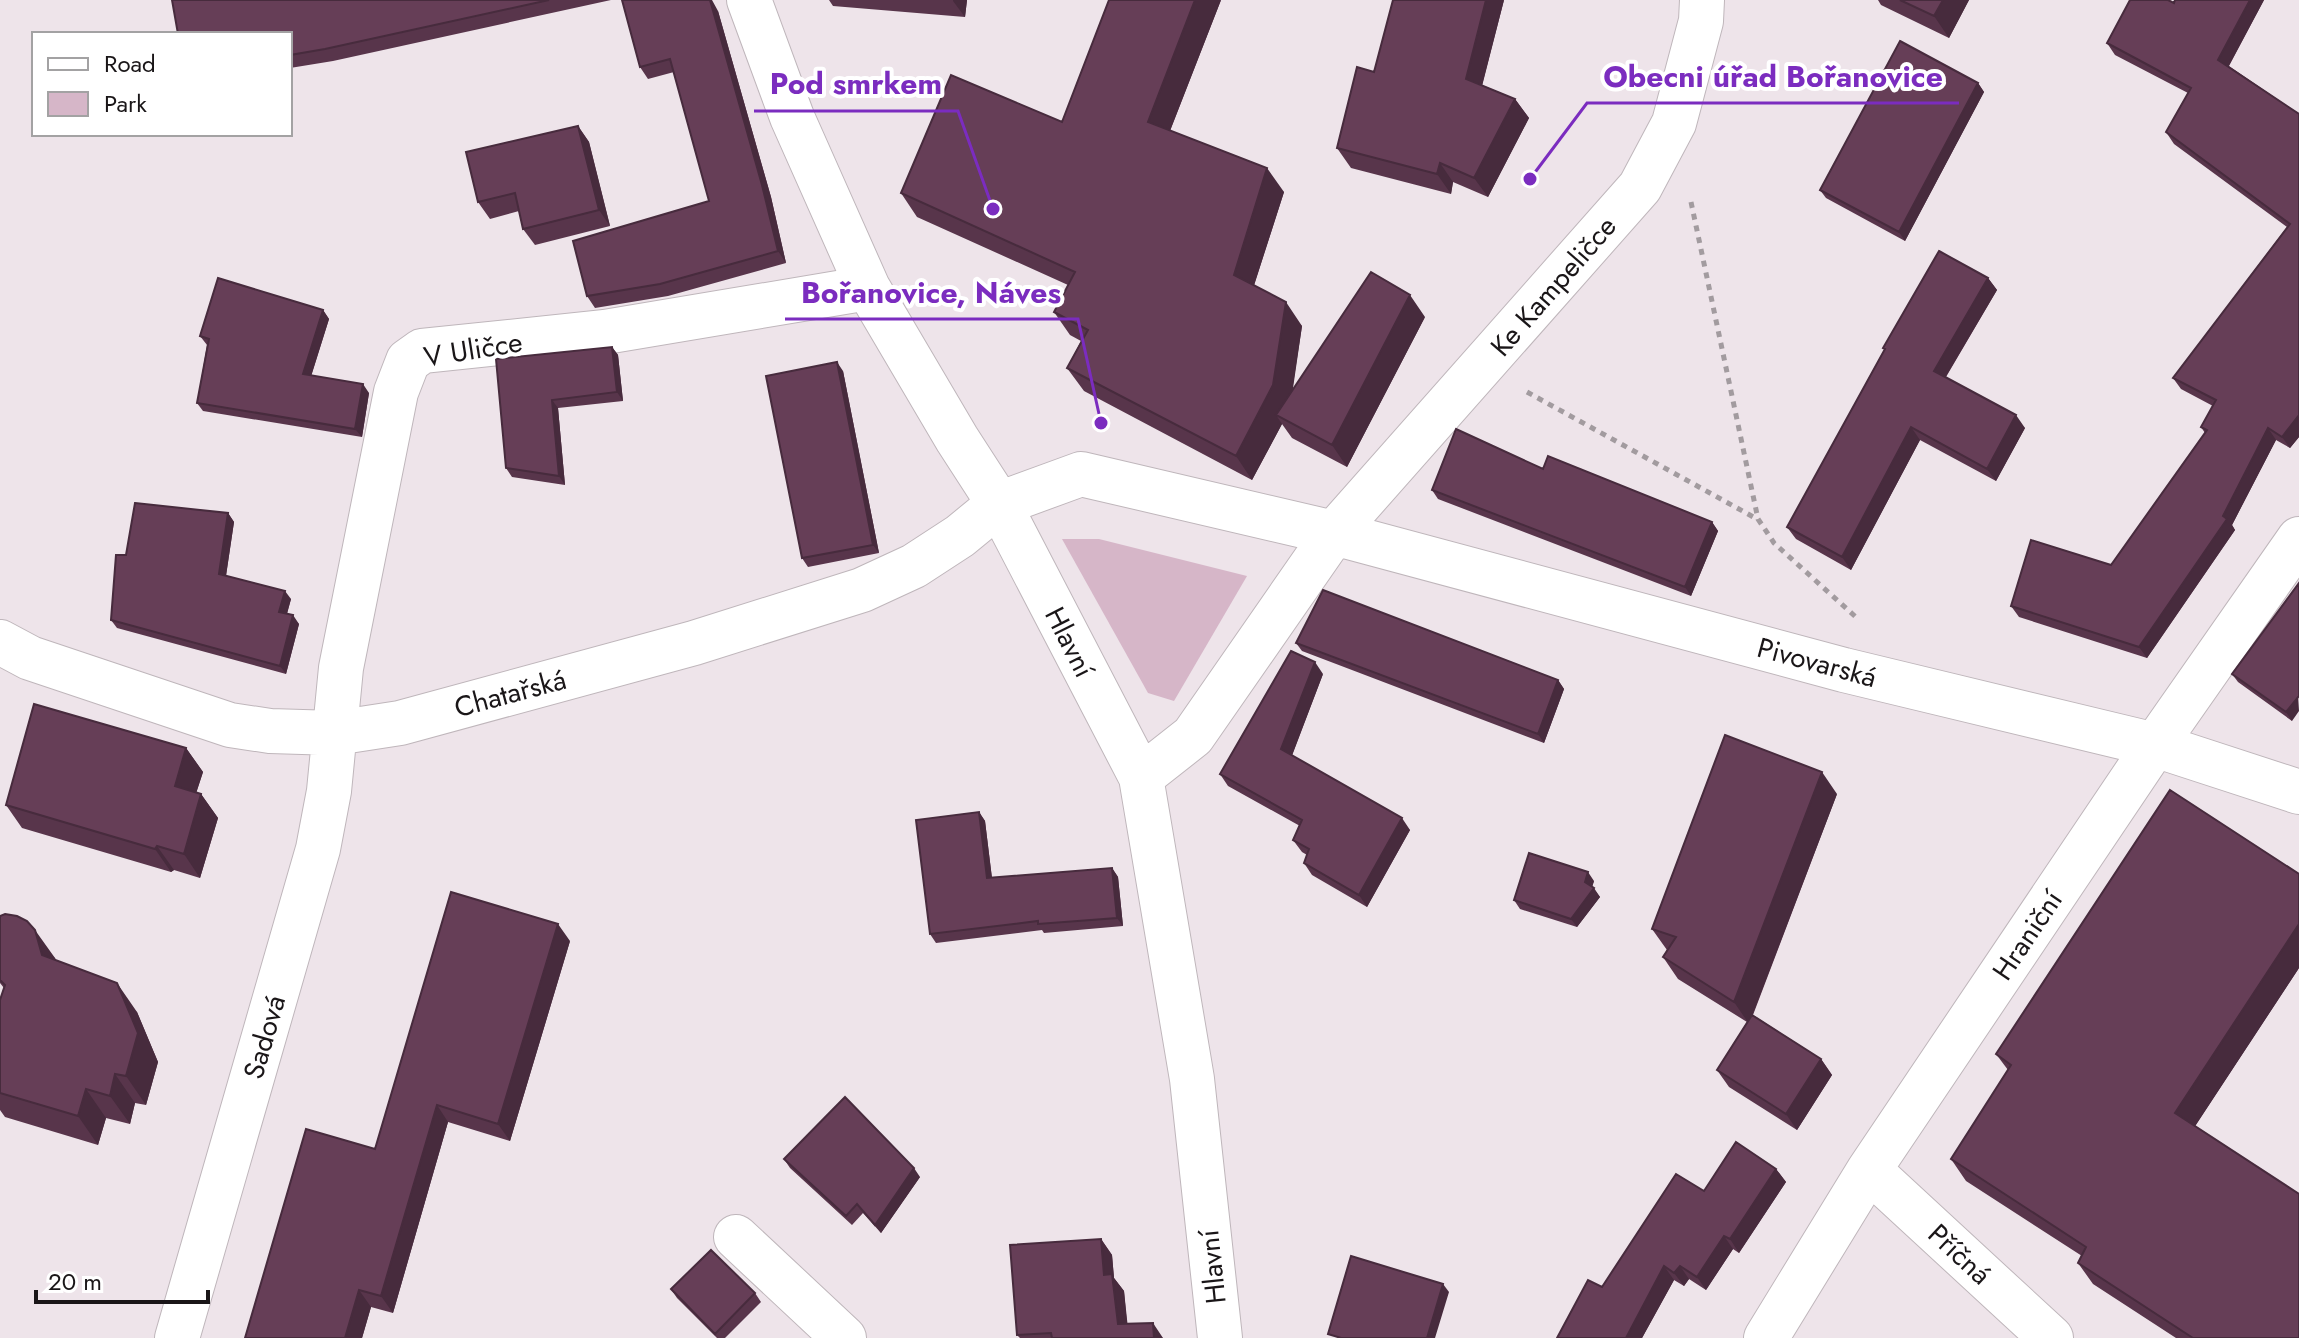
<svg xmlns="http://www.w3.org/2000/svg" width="2299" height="1338" font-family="Jost,sans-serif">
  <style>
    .green { fill: #d6b6c8 }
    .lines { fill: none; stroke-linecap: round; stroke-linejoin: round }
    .minor-casing { stroke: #bfb6bb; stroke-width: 46 }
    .path { stroke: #a29b9f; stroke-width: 5; stroke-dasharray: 6 6; stroke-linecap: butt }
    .minor { stroke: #fff; stroke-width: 44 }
    .wall { fill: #58354b }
    .shaded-wall { fill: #472b3d }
    .building { fill: #663e57; stroke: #472b3d; stroke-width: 2 }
    .labels { text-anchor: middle; stroke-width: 8; stroke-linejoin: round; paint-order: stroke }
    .street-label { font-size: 28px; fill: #1a1618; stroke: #fff }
    .leader { fill: none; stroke: #7b2cbf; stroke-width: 3 }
    .callout-dot { fill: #7b2cbf; stroke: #fff; stroke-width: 3 }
    .callout-label { font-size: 30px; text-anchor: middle; font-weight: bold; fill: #7b2cbf; stroke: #fff; stroke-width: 8; stroke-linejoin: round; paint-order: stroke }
  </style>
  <rect width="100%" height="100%" fill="#eee4ea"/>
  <path class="green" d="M1062 539H1099L1247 576 1174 701 1148 693Z"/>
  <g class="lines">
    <g class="minor-casing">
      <path id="minor" d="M749 0 792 117 868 288 957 439 999 504 1141 777 1192 1079 1220 1338
        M0 642 30 658 230 725 270 731 335 733 400 723 694 643 862 590 914 566 960 536 999 504 1081 474 1334 533 1844 670 2155 745 2299 792
        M1141 777 1193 736 1334 533 1640 187 1674 123 1701 21 1702 0
        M1869 1170 2051 1338
        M736 1237 844 1338
        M177 1338 318 849 329 791 341 668 396 392 408 361 422 351 605 332 868 288
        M1766 1338 1869 1170 2155 745 2299 539"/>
    </g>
    <path class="path" d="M1691 202 1758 519 1774 543 1858 619
      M1527 392 1757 519"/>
    <use href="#minor" class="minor"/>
  </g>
  <path class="wall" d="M172 0H611L333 61 290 68V34Z
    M829 0H967L965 17 833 6Z
    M1221 0 1170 131 1284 192 1254 285 1302 326 1292 391 1425 317 1347 467 1292 438 1282 424 1252 480 1084 391 1067 368 1081 341 1070 335 1054 312 1068 285 917 217 901 193 1062 122Z
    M1504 0 1482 85 1515 99 1529 118 1488 197 1453 182 1451 194 1351 168 1337 148 1374 72Z
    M1878 0H1969L1949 38 1881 5Z
    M2175 0H2264L2229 66 2299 114V437L2290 448 2276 440 2232 525 2235 530 2147 658 2019 617 2011 606 2111 565 2205 433 2201 427 2213 406 2181 389 2173 378 2287 227 2174 144 2166 132 2188 93 2115 55 2107 43 2174 3Z
    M718 11 771 197 786 263 668 296 595 308 587 296 709 201 674 72 648 79 640 67Z
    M1978 83 1984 92 1905 241 1826 198 1820 190Z
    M578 126 589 142 610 226 535 245 523 229 519 211 490 219 478 202Z
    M1988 278 1997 290 1946 377 2025 428 1996 481 1920 440 1851 570 1796 539 1787 527 1884 350 1883 348Z
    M323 310 329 319 311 376 369 393 362 437 203 411 197 403 207 345 200 336Z
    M612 347 618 355 623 401 558 408 565 485 512 477 506 468 496 359Z
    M843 371 879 553 808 567 802 558Z
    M1543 469 1712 522 1718 531 1691 596 1438 499 1432 490Z
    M228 513 234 522 226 576 291 599 287 614 299 624 286 674 117 628 111 620 126 555Z
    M2299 583 2292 721 2238 682 2232 674Z
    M1296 643 1558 680 1564 689 1544 743 1302 651Z
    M1323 674 1292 755 1410 830 1367 907 1312 875 1304 863 1307 855 1302 852 1293 840 1300 826 1228 786 1220 774Z
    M186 748 203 772 196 793 201 794 218 818 200 878 174 870 171 872 22 828 6 805Z
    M1837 794 1753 1015 1821 1059 1832 1075 1797 1130 1729 1087 1717 1070 1747 1022 1678 979 1663 957 1667 950 1652 929Z
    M979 812 985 821 992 878 1112 868 1118 877 1123 926 1044 933 1042 930 936 943 930 934Z
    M1594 881 1592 887 1600 897 1577 927 1520 909 1514 900Z
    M0 916 55 958 56 960 137 1012 158 1062 146 1105 135 1103 130 1124 106 1118 98 1145 5 1117 0 1110V1000L4 988 0 983Z
    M570 941 510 1141 448 1122 393 1313 371 1307 362 1338 306 1129 375 1149Z
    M2299 968 2195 1126 2299 1338H2176L2093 1284 2078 1263 2082 1256 1966 1181 1951 1159 2008 1070 1996 1054Z
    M784 1159 920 1177 881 1233 863 1213 852 1225 790 1168Z
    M1776 1169 1786 1182 1739 1253 1733 1249 1706 1290 1689 1279 1684 1286 1674 1280 1642 1338H1557L1704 1191Z
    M1101 1239 1112 1255 1114 1278 1124 1291 1127 1324 1163 1338H1020L1017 1335Z
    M671 1289 755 1293 761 1302 725 1338H717L677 1298Z"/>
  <path class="shaded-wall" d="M710 0H712L718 11 771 197 786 263 778 251Z
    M953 0H967L965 17 953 1Z
    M1195 0H1221L1164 146 1148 122Z
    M1486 0H1504L1479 98 1466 79Z
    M1943 0H1969L1949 38 1934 16Z
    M2250 0H2264L2226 71 2218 60Z
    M1978 83 1984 92 1905 241 1899 232Z
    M1515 99 1529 118 1488 197 1474 178Z
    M578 126 589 142 610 226 599 210Z
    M1440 163 1453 182 1451 194 1437 174Z
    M1267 168 1284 192 1250 298 1234 275Z
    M1988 278 1997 290 1942 383 1934 371Z
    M1410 295 1425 317 1347 467 1332 445Z
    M1286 302 1302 326 1290 409 1276 415 1282 424 1252 480 1236 456Z
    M323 310 329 319 309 383 303 374Z
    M612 347 618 355 623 401 617 392Z
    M837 362 843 371 879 553 873 545Z
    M363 384 369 393 362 437 355 429Z
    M552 400 558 408 565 485 559 476Z
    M2016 415 2025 428 1996 481 1987 469Z
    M2299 415V437L2290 448 2282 437Z
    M1911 427 1920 440 1851 570 1842 557Z
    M2268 428 2276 440 2232 525 2235 530 2147 658 2139 647 2223 516Z
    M228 513 234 522 225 582 219 574Z
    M1712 522 1718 531 1691 596 1685 587Z
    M285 591 291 599 285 620 279 612Z
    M293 615 299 624 286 674 280 666Z
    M1315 662 1323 674 1290 761 1281 749Z
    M1558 680 1564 689 1544 743 1538 734Z
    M2298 695 2299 711 2292 721 2286 712Z
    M186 748 203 772 191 809 175 786Z
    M1822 772 1837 794 1749 1024 1734 1002Z
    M201 794 218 818 200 878 184 854Z
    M979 812 985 821 993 887 987 878Z
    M1402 818 1410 830 1367 907 1359 895Z
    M157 846 174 870 171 872 155 849Z
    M1112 868 1118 877 1123 926 1117 918Z
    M1588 872 1594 881 1591 890 1585 882Z
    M1594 888 1600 897 1577 927 1571 919Z
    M558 924 570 941 510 1141 498 1124Z
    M2299 924V968L2190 1134 2175 1113Z
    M35 930 55 958 62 984 42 955Z
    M117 983 137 1012 158 1062 146 1105 126 1076Z
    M1821 1059 1832 1075 1797 1130 1786 1114Z
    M115 1074 135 1103 130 1124 110 1096Z
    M86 1089 106 1118 98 1145 78 1116Z
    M437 1105 448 1122 393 1313 381 1296Z
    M914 1168 920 1177 881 1233 875 1225Z
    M1776 1169 1786 1182 1739 1253 1730 1239Z
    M1724 1236 1733 1249 1706 1290 1697 1277Z
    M1101 1239 1112 1255 1114 1278 1124 1291 1129 1338 1118 1324 1104 1275Z
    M1664 1266 1674 1280 1642 1338H1626Z
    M1680 1266 1689 1279 1684 1286 1674 1273Z
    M1443 1284 1449 1292 1435 1338H1427Z
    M359 1290 371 1307 362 1338H345Z
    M1153 1323 1163 1338H1154Z"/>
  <path class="building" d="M172 0H549L325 49 290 55V34H178Z
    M622 0H710L762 185 778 251 660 284 587 296 573 241 709 201 670 59 640 67Z
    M1109 0H1195L1148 122 1267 168 1234 275 1286 302 1273 385 1236 456 1067 368 1088 330 1054 312 1075 272 901 193 951 75 1062 122Z
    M1393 0H1486L1466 79 1515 99 1474 178 1440 163 1437 174 1337 148 1357 67 1374 72Z
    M1900 0H1943L1934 16Z
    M2130 0H2168L2174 3 2175 0H2250L2218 60 2299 114V415L2282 437 2268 428 2223 516 2227 519 2139 647 2011 606 2031 540 2111 565 2207 430 2201 427 2216 400 2173 378 2290 224 2166 132 2191 88 2107 43Z
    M1900 41 1978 83 1899 232 1820 190Z
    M578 126 599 210 523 229 515 193 478 202 466 152Z
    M1939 251 1988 278 1934 371 2016 415 1987 469 1911 427 1842 557 1787 527 1885 349 1883 348Z
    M1371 272 1410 295 1332 445 1276 415Z
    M218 278 323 310 303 374 363 384 355 429 197 403 209 339 200 336Z
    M612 347 617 392 552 400 559 476 506 468 496 359Z
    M837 362 873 545 802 558 766 376Z
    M1456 429 1543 469 1548 456 1712 522 1685 587 1432 490Z
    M135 503 228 513 219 574 285 591 279 612 293 615 280 666 111 620 116 555H126Z
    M2299 583V696L2286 712 2232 674Z
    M1323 590 1558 680 1538 734 1296 643Z
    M1291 651 1315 662 1281 749 1402 818 1359 895 1304 863 1309 849 1293 840 1302 820 1220 774Z
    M34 704 186 748 175 786 201 794 184 854 157 846 155 849 6 805Z
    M1725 735 1822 772 1734 1002 1663 957 1676 937 1652 929Z
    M2170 790 2299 874V924L2175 1113 2299 1194V1338H2193L2078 1263 2086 1247 1951 1159 2011 1065 1996 1054Z
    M979 812 987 878 1112 868 1117 918 1038 924V921L930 934 916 820Z
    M1529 853 1588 872 1585 882 1594 888 1571 919 1514 900Z
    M451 892 558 924 498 1124 437 1105 381 1296 359 1290 345 1338H245L306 1129 375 1149Z
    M5 914 17 916 27 921 35 930 42 955 117 983 138 1033 126 1076 115 1074 110 1096 86 1089 78 1116 0 1093V1000L5 985 0 980V916Z
    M1752 1015 1821 1059 1786 1114 1717 1070Z
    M845 1097 914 1168 875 1225 857 1204 846 1216 784 1159Z
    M1736 1142 1776 1169 1730 1239 1724 1236 1697 1277 1680 1266 1674 1273 1664 1266 1626 1338H1557L1588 1280 1602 1287 1676 1174 1704 1191Z
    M1101 1239 1104 1275 1112 1274 1118 1324 1153 1323 1154 1338H1052L1051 1333 1017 1335 1010 1245Z
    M711 1250 755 1293 715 1334 671 1289Z
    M1351 1256 1443 1284 1427 1338H1341L1328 1334Z"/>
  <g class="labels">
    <g class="street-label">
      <text transform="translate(1553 286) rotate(-49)" y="10">Ke Kampeličce</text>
      <text transform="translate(473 349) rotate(-9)" y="10">V Uličce</text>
      <text transform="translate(1070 642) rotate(63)" y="10">Hlavní</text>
      <text transform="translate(1817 662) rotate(15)" y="10">Pivovarská</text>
      <text transform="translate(510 693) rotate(-15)" y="10">Chatařská</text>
      <text transform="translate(2027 935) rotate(-56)" y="10">Hraniční</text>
      <text transform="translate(264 1037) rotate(-74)" y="10">Sadová</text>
      <text transform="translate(1960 1254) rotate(43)" y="10">Příčná</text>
      <text transform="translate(1212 1267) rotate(-96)" y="10">Hlavní</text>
    </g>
  </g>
  <path class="leader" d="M1530 179L1587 103H1959M993 209L958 111H754M1101 423L1078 319H785"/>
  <g class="callout-dot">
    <circle cx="1530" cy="179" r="8"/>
    <circle cx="993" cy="209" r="8"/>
    <circle cx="1101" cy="423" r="8"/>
  </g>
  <g class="callout-label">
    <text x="1773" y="87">Obecni úřad Bořanovice</text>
    <text x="856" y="94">Pod smrkem</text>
    <text x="931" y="303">Bořanovice, Náves</text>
  </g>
  <rect x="32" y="32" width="260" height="104" fill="#ffffff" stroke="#a3a2a3" stroke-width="2"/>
  <rect x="48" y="58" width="40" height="12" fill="#ffffff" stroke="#a3a2a3" stroke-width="2"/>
  <text x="104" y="72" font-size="24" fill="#1a1618">Road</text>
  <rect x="48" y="92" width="40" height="24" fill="#d6b6c8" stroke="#a3a2a3" stroke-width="2"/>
  <text x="104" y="112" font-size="24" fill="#1a1618">Park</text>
  <path d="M36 1290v12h172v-12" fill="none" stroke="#1a1618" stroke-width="4"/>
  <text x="48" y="1290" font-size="24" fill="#1a1618" stroke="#ffffff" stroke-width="6" paint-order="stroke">20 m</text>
</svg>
